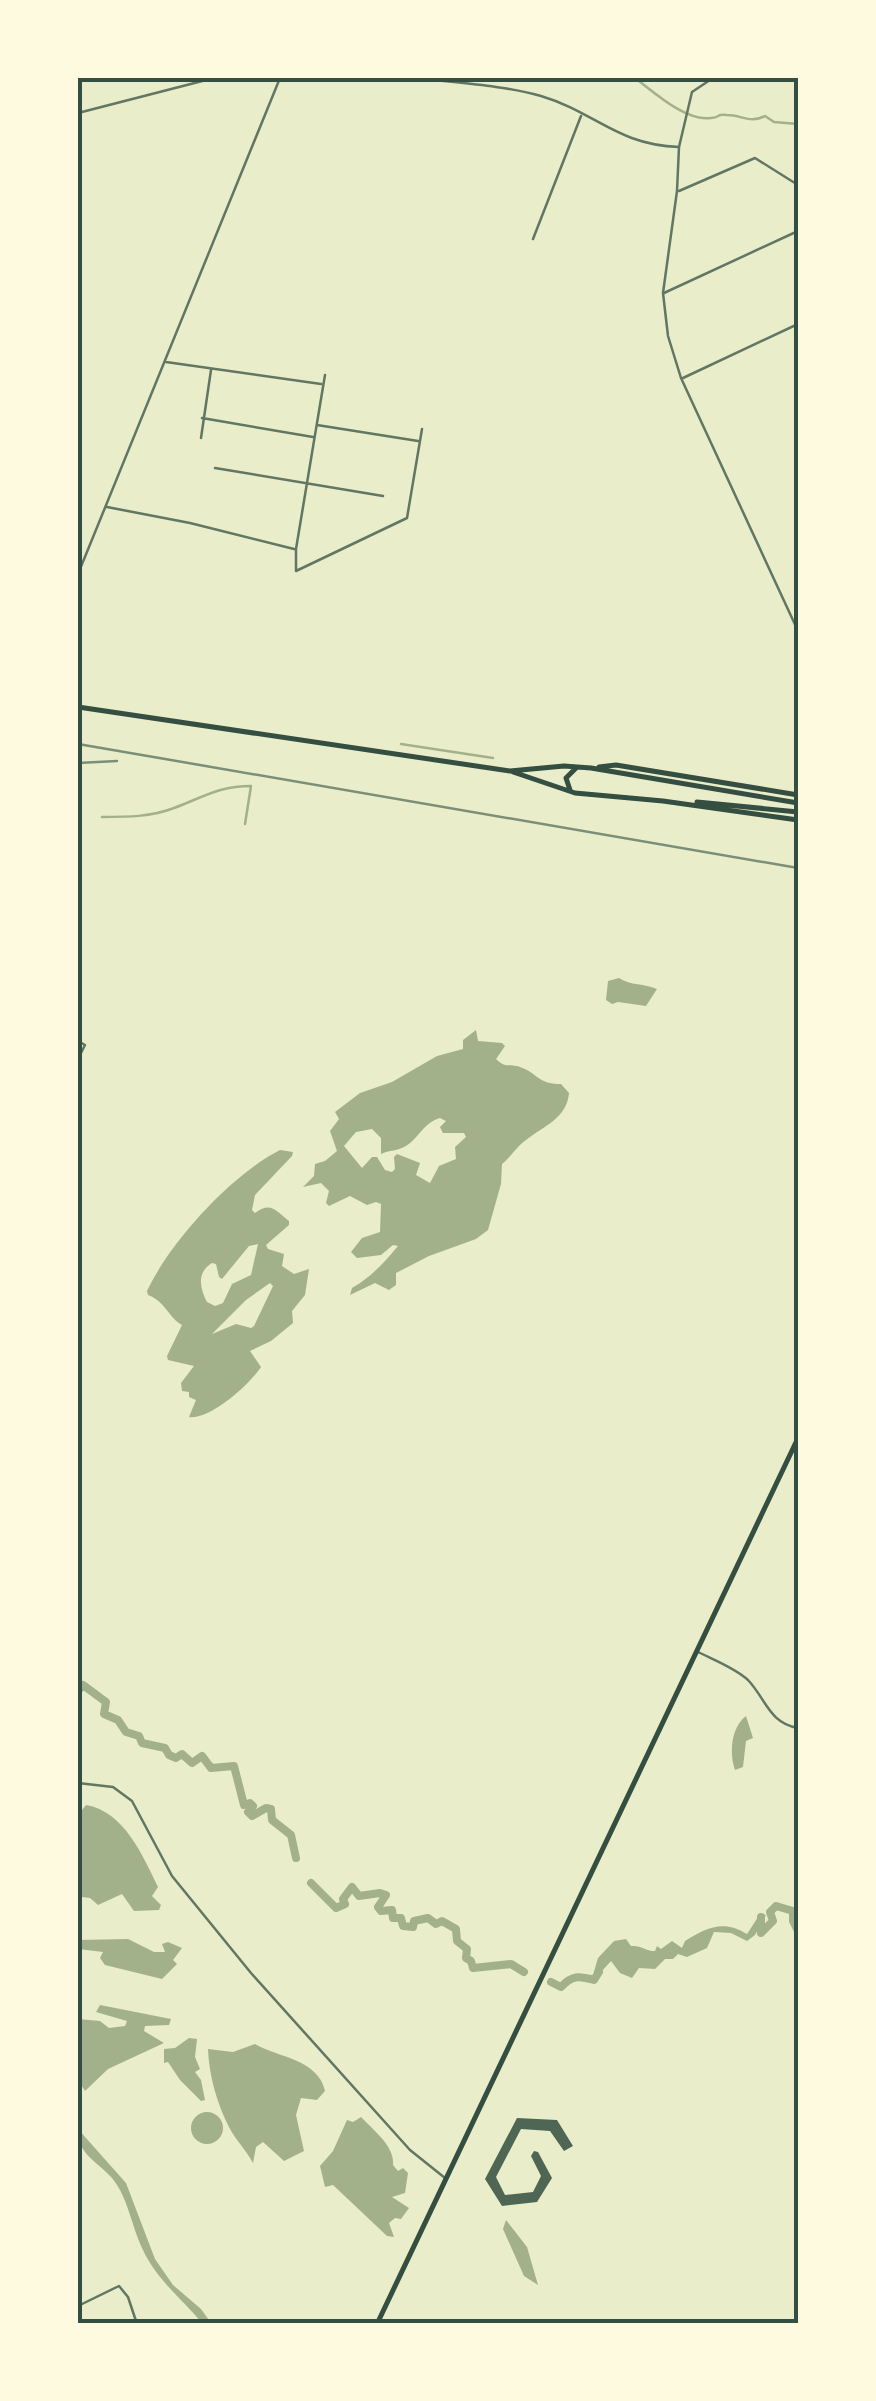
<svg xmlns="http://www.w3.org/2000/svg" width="876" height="2401" font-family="Inter,sans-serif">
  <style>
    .water { fill: #a3b18a; fill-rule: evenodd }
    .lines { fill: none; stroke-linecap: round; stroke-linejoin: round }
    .stream { stroke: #a3b18a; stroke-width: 2.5 }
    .river { stroke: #a3b18a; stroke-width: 8 }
    .building { fill: #4f6655 }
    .minor { stroke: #617663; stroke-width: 2.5 }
    .tertiary { stroke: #617663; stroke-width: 2.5 }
    .primary { stroke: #344e41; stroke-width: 5 }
    .rail { stroke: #7c8e77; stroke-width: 2.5 }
    .neatline { fill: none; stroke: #344e41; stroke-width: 4 }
  </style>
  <rect width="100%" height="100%" fill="#e9edc9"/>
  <path class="water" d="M619 978C631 986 644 983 657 989L646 1006 618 1002 612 1004 606 1000 608 981Z
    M476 1030 478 1041 502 1043 505 1046 496 1059C506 1069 509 1063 520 1067 538 1073 537 1084 561 1084L569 1093C567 1118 544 1126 526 1140 516 1147 511 1157 502 1164L501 1184 488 1230 476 1239 429 1256 396 1273V1285L389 1290 375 1283 350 1295 352 1288C371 1277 384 1263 398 1246L393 1245 381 1255 357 1258 351 1252 362 1238 380 1232 381 1204 376 1202 367 1205 350 1196 329 1206 326 1203 329 1191 321 1183 303 1187 314 1176 315 1164 325 1161 337 1151 330 1131 339 1119 335 1112 360 1093 392 1082 437 1056 463 1049V1040ZM440 1118 446 1121 440 1127 443 1133H464L466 1137 455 1147 456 1159 439 1166 430 1183 416 1175 420 1163 397 1154 394 1157 395 1169 392 1172 385 1170 377 1157H372L362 1168 344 1146 356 1132 372 1129 381 1138V1154C389 1150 398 1151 406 1146 420 1137 423 1123 440 1118Z
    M280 1150 293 1152 292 1156 255 1195 252 1210 255 1213C271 1201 276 1211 289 1221V1225L266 1245 268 1249 284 1254 282 1266 294 1274 309 1269 305 1295 292 1311 293 1323 271 1341 250 1351 261 1367C250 1384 210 1420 189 1417L196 1400 189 1397V1392L182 1391 181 1383 194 1366 168 1360 167 1356 182 1325C169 1318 165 1301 148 1295L147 1291C170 1242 231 1175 280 1150ZM258 1244 251 1275 232 1284 223 1303 215 1306 207 1302C200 1288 196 1273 212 1263L216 1264 219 1277 222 1279 249 1246ZM270 1283 273 1286 254 1326 251 1328 236 1324 212 1334 246 1300Z
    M746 1716 753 1738 746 1741 743 1767 735 1770C729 1754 731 1727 746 1716Z
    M86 1805C124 1811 143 1856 158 1887L152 1896 161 1905 159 1910 134 1911 122 1894 98 1905 90 1898 82 1897 78 1891V1815Z
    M760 1914 766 1915 755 1935 747 1941 731 1933 714 1932 707 1948 687 1957 678 1954 673 1959H665L655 1969 639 1968 632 1978 620 1973 611 1961 594 1980 579 1976 593 1975 598 1958 614 1941 626 1939 631 1946C641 1945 645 1951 655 1951L657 1946 661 1949 672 1941 682 1948 685 1941C706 1928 723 1919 747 1934Z
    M128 1939 154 1952H165L162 1944 168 1942 182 1948 173 1960 177 1964 162 1979 105 1965 100 1958 103 1952 78 1949V1940Z
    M100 2005 171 2019 169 2025 145 2026 144 2031 164 2043 108 2069 85 2091 78 2080V2019L100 2021 109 2028 125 2026 127 2021 96 2012Z
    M189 2038 197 2039 195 2057 200 2069 195 2072 201 2080 205 2100 201 2101 180 2080 168 2062 164 2063V2049L175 2048Z
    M255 2044C279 2058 318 2059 325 2091L317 2100 301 2098 296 2115 304 2151 284 2161 263 2142 256 2147 253 2163C246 2150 236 2140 230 2129 217 2104 209 2076 208 2049L233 2052Z
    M191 2128a16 16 0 1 1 32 0a16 16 0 1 1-32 0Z
    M361 2117C373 2130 395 2146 393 2165L398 2171 403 2168 408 2173 405 2193 392 2197 409 2208 401 2219 395 2218 389 2223 394 2237 387 2236 333 2185 325 2187 320 2166 333 2151 347 2120 353 2122Z
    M78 2129 126 2183 155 2259 173 2285 201 2309 211 2323H202C182 2299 157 2280 143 2250 132 2228 128 2197 112 2178 97 2161 77 2154 78 2129Z
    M506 2220 527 2247 538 2285 524 2276 503 2229Z"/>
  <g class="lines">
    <path class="stream" d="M635 78C654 92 686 122 711 118 723 117 714 114 727 115 742 115 750 124 765 116L774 122 798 124
      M401 744 493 758
      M102 817C127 817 151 817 174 808 204 797 218 786 251 786L245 824"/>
    <path class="river" d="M78 1691 83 1685 106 1702 104 1714 118 1720 126 1732 139 1736 142 1743 165 1748 169 1755 176 1758 182 1754 192 1763 202 1756 211 1768 234 1766 244 1805 250 1803 253 1806 248 1812 252 1816 266 1808 271 1809 272 1820 291 1835 296 1858
      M311 1883 336 1908 345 1904 343 1899 352 1887 359 1896 380 1893 386 1895 378 1907 381 1911 392 1910 393 1918H401L403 1926 413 1927 414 1921 428 1918 436 1924 442 1921 456 1929 457 1941 467 1949 466 1958 471 1961 473 1968 511 1964 524 1972
      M761 1917V1933L773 1921 770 1912 776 1906 793 1911V1921L798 1931
      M551 1982 561 1987C572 1975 579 1976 594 1980L599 1972"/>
  </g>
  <path class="building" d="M517 2118 557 2120 573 2146 564 2151 550 2131 521 2129 496 2177 505 2195 533 2192 541 2176 531 2156 534 2151 538 2152 552 2178 537 2202 502 2206 485 2179Z"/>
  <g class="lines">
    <path class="minor" d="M416 78C457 83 502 85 541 96 595 112 617 145 679 147L692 92 713 78
      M78 113 214 78
      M679 191 755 158 798 185
      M533 239 581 116
      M664 293 798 231
      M166 362 321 384
      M325 375 296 549V571L407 518 422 429
      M683 378 798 324
      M202 418 313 437
      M317 425 418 441
      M201 438 211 370
      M215 468 383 496
      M107 507 190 523 294 549
      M78 574 280 78
      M78 1041 85 1045 78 1059
      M698 1652C714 1660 735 1668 748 1680 766 1699 769 1723 798 1728
      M78 2306 119 2286 128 2297 137 2324"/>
    <path class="tertiary" d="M679 147 677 191 663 293 668 336 681 378 798 631
      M78 1783 113 1787 132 1801 172 1876 251 1973 410 2150 445 2178"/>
    <path class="primary" d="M78 707 510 771 564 766 591 768 798 803
      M599 767 616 765 798 795
      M513 772 575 793 663 801 798 820
      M570 790 566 778 576 768
      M697 802 798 812
      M377 2324 798 1438"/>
    <path class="rail" d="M78 744 798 868
      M78 763 117 761"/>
  </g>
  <rect width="876" height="2401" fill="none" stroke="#fefae0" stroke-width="160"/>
  <rect x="80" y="80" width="716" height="2241" class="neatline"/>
</svg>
